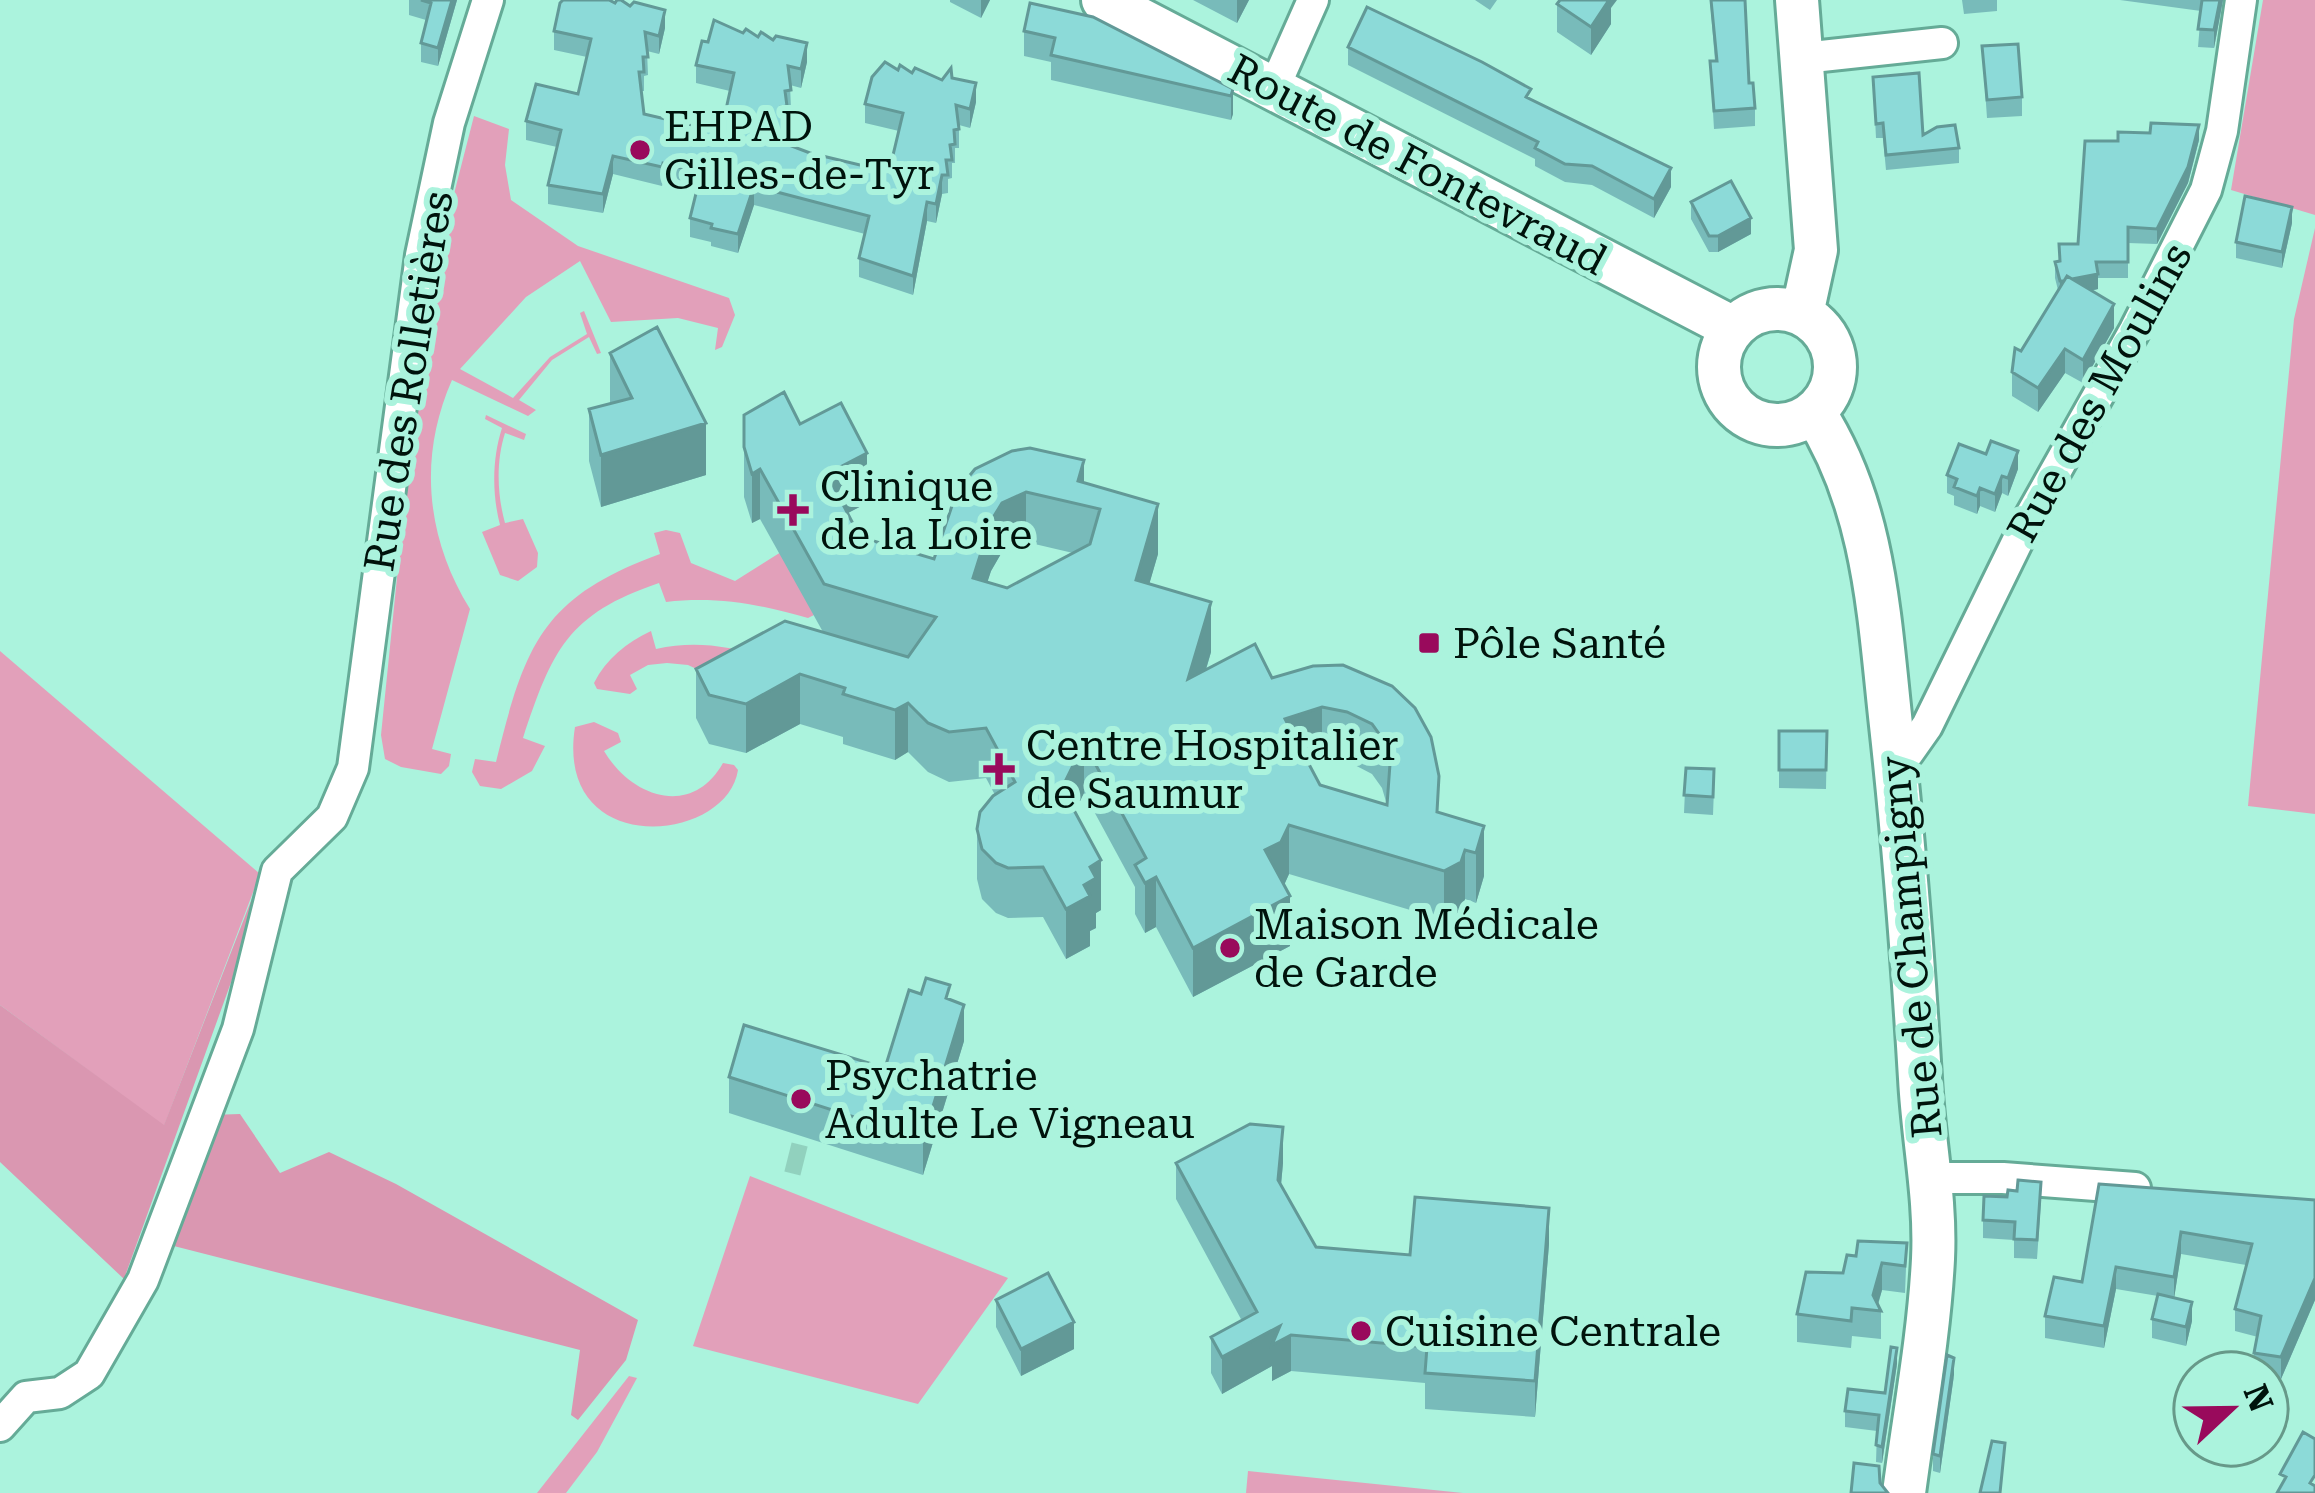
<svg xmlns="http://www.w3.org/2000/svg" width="2315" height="1493" font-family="'Roboto Serif',serif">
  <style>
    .green { fill: #e2a0ba }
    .forest { fill: #da97b1 }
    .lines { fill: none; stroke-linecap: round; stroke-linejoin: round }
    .street-tunnel { stroke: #91d1be; stroke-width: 30; stroke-dasharray: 30 15; stroke-linecap: butt }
    .street-casing { stroke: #65ab97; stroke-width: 36 }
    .secondary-casing { stroke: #65ab97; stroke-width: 48 }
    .street { stroke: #fff; stroke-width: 30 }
    .secondary { stroke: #fff; stroke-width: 42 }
    .wall { fill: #78bbba; fill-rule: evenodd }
    .shaded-wall { fill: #629997 }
    .building { fill: #8cdad8; stroke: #629997; stroke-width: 3; fill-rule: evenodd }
    .poi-dot { fill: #990a5c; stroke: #abf3dd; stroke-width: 4.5 }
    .labels { text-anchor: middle; stroke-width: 12; stroke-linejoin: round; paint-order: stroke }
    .poi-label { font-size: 42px; fill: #00130c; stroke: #abf3dd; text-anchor: start }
    .street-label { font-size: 42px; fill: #00130c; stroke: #abf3dd }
  </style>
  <rect width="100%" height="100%" fill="#abf3dd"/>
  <path class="green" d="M2263 0H2315V215L2231 190Z
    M474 116 509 129 505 165 511 200 578 246 729 298 735 315 722 347 715 350 718 328 678 318 611 322 580 261 526 297 460 369 513 398 550 357 587 334 580 313 584 311 601 353 597 354 589 337 552 360 519 400 536 410 528 416 452 380C418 457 426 538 470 609L432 749 451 754 449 766 441 774 401 767 385 759 381 735 415 401 436 264Z
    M2315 228V814L2248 806 2294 319Z
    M486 415 526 434 524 440 505 433C496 461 497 494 505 523L523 519 538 553 537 567 518 581 500 575 482 532 500 525C492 494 492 459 502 428L485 419Z
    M666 530 680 533 691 563 735 581 781 552 814 615 808 618C759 604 716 596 666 602L659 583C567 614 552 651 523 738L545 746 532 771 501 789 480 786 472 772 475 759 496 762C525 645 542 597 660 554L654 533Z
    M651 631 656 649C700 639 735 648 778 660L703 672 688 665 667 663 648 665 630 675 637 689 630 694 597 689 594 683C606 659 627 642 651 631Z
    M0 651 260 874 164 1126 0 1005Z
    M594 722 618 733 621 742 604 751C632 798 692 818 723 763L734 765 738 770C727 844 554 860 575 727Z
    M750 1176 1008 1278 918 1404 693 1346Z
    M629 1376 637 1378 597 1452 566 1493H537Z
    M1248 1471 1463 1493H1246Z"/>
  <path class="forest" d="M261 875 269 877 124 1279 0 1162V1005L164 1125Z
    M240 1114 280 1173 329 1152 396 1184 638 1320 626 1360 578 1420 571 1415 580 1350 166 1244 210 1115Z"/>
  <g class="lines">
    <path class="street-tunnel" d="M788 1157 804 1161"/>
    <g class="street-casing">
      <path id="street" d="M1803 58 1942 43
        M1274 88 1313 0
        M1895 758 1908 753 1927 726 2026 524 2135 330 2206 190 2222 131 2241 0
        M1931 1178H2003L2135 1188
        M0 1426 26 1397 60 1393 89 1374 143 1280 238 1029 277 871 332 817 353 768 421 255 449 123 488 0"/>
    </g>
    <g class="secondary-casing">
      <path id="secondary" d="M1103 0 1733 328
        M1797 0 1816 250 1802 314
        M1719 367a58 58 0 1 1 116 0a58 58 0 1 1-116 0Z
        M1814 412C1875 507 1879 616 1891 725 1904 843 1913 960 1920 1078 1923 1139 1936 1198 1933 1259 1929 1337 1914 1416 1904 1493"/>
    </g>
    <use href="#street" class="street"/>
    <use href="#secondary" class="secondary"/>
  </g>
  <path class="wall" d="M409 0H457L438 66 421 62V43L426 20 409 15Z
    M950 0H990L981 18 950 2Z
    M1193 0H1249L1237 23Z
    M1475 0H1497L1490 10Z
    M1710 0H1745L1749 83 1755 108V126L1714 129 1710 61H1715Z
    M1962 0H1997V11L1964 14Z
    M2120 0H2223L2214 48 2198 47 2201 11Z
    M615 3 665 28 659 54 647 51 648 75 644 76V91H641L644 114 721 132 730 91 696 83V65L708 42 743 33 758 37 807 62 801 88 790 85 791 109 787 110V125H784L786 144 810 153 889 172 899 131 865 123V104L898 70 942 80 952 78 976 102 970 128 959 125V148H955V163H952V178L948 179V193L942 194 936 223 927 221 913 295 859 277V258L865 234 754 205 738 253 711 246V242L690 237V218L697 190 663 182 662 186 613 174 603 213 548 204V185L557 147 526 140V121L578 94 587 57 554 50V31Z
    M1030 3 1233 89V114L1231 120 1051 80V62L1024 56V31Z
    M1557 4 1611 8V24L1591 55 1557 32Z
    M1982 46 2022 97V116L1987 118Z
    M1348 47 1531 99 1671 187 1654 218 1592 185 1565 182 1535 166V159L1348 65Z
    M1873 77 1923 135 1959 148V163L1886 170 1883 138H1876Z
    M2199 140 2188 183 2157 244 2128 243V278H2098V289L2091 291 2114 328 2083 383 2065 373 2038 412 2012 396V372L2021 351 2058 290 2055 278V262L2060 261Z
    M1691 202 1751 234 1718 252H1709L1691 219Z
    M2292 223 2282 268 2236 258V242Z
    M610 353 706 475 601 507 589 461V409L610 403Z
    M744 415 800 424 867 503 848 513 860 537 934 559 957 491 1084 482 1158 554 1149 584 1211 652 1206 670 1272 678 1343 665 1439 813 1484 826V876L1476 903 1465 899 1461 911 1444 920 1289 874 1284 885 1290 946 1193 997 1156 927 1145 933 1135 914V887L1084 793 1075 811 1101 910 1096 913V928L1090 931V946L1066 959 1043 917 1008 918 996 913 982 899 977 879V829L995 795 986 778 949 782 928 772 908 752 895 760 843 744V737L800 724 746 753 709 744 696 718V669L823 632 760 519 752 523 744 497ZM1026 542 1073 553 1007 588 987 582 991 571 1002 552ZM1322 757 1347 761 1372 774 1382 788 1387 805 1320 785 1308 761Z
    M2018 469 2008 496 2002 493 1995 512 1980 506 1977 514 1954 505V496L1947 493V475Z
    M1779 731H1827L1826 789 1779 788Z
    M1686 768 1714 788 1713 815 1684 813Z
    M921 994 950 1000 964 1041 923 1175 729 1113V1077L885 1068Z
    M1176 1163H1283L1281 1185 1316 1247 1410 1255 1549 1244 1535 1417 1425 1409V1383L1291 1371 1272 1381V1366L1222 1394 1211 1373V1337L1242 1321 1176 1199Z
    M2099 1184 2315 1200V1300L2281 1379 2267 1376V1373H2254V1353L2258 1337 2235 1331V1309L2246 1265 2181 1254 2174 1298 2192 1321 2186 1346 2152 1338V1319L2158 1296 2116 1289 2104 1348 2045 1338V1316L2082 1282Z
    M2041 1201 2037 1259 2014 1258V1240L1983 1238V1220Z
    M1907 1243 1905 1293 1882 1290 1878 1305 1881 1311V1339L1852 1336 1851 1348 1797 1342V1314L1843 1273 1856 1256Z
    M996 1300 1074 1349 1021 1376 996 1327Z
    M1897 1364 1882 1463 1876 1462 1877 1431 1845 1427V1411L1885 1393Z
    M1954 1375 1940 1473 1933 1471V1454Z"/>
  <path class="shaded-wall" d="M452 0H457L438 66V48Z
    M981 0H990L981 18Z
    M1237 0H1249L1237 23Z
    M1604 0H1617L1611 8V24L1591 55V27Z
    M2220 0H2223L2214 48V30Z
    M665 10V28L659 54V36Z
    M807 43V62L801 88V69Z
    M976 83V102L970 128V109Z
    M1233 89V114L1231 120V96Z
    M2199 125V140L2188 183 2157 244V229Z
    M613 156V174L603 213V194Z
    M1671 168V187L1654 218V199Z
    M942 175V194L936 223V204Z
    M754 186V205L738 253V234Z
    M927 202V221L913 295V276Z
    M2292 207V223L2282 268V252Z
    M1751 218V234L1718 252V236Z
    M2098 274V289L2060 297V281Z
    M2114 304V328L2083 383V360Z
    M2065 349V373L2038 412V388Z
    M706 423V475L601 507V455Z
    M2018 451V469L2008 496V478Z
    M867 453V503L827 524V474Z
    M1084 460V505L1078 481Z
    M760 469V519L752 523V474Z
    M2002 476V493L1995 512V494Z
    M1980 488V506L1977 514V496Z
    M1026 492V542L1002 552 991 571 973 627V578L991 521 1002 503Z
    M1158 504V554L1136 630V580Z
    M1211 602V652L1188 729V679Z
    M800 674V724L746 753V704Z
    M908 703V752L895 760V710Z
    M1322 707V757L1285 769V719Z
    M1084 743V793L1062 837V788Z
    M1289 825V874L1281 892 1265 850Z
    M1484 826V876L1476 903V853Z
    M1465 850V899L1461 911 1444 920V871Z
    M1101 860V910L1096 913V928L1090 931V946L1066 959V909L1090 867Z
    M1156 877V927L1145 933V883Z
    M1290 896V946L1193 997V948Z
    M964 1005V1041L923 1175V1139Z
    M1283 1127V1163L1278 1216V1180Z
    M1549 1208V1244L1535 1417V1381Z
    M2181 1232V1254L2174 1299V1277Z
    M1882 1263V1290L1876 1310 1873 1295Z
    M2116 1267V1289L2104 1348V1326Z
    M2315 1278V1300L2281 1379V1357Z
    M2192 1302V1321L2186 1346V1327Z
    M1074 1322V1349L1021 1376V1349Z
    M1280 1326 1291 1335V1371L1272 1381V1366L1222 1394V1357Z
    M1897 1348V1364L1882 1463V1447Z
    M1954 1358V1375L1940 1473V1456Z"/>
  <path class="building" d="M421 0H452L438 48 421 43 431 3Z
    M563 0H609L615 3 617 0H621L630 6 634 2 665 10 659 36 645 32 648 57H643L644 72H639L644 114 721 132 734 73 696 65 702 41 708 42 714 20 743 33 746 29 758 37 761 32 773 40 776 36 807 43 801 69 788 66 791 90 785 91 787 106 781 107 786 144 810 153 889 172 903 113 865 104 872 77 885 62 898 70 900 65 912 73 915 68 942 80 951 68 952 78 976 83 970 109 956 105 959 129 954 130 955 144 950 145 952 160H946L948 175H942L936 204 927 202 913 276 859 258 869 216 754 186 738 234 711 228 712 224 690 218 701 173 663 163 662 167 613 156 603 194 548 185 561 130 526 121 536 84 578 94 591 39 554 31 560 3Z
    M1560 0H1609L1591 27 1557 4Z
    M1711 0H1745L1749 83H1753L1755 108 1714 111 1710 61H1717Z
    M2202 0H2220L2214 30 2198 29Z
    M1030 3 1093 17 1233 89 1231 96 1051 55 1055 38 1024 31Z
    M1367 7 1482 62 1531 89 1526 97 1671 168 1654 199 1592 166 1565 164 1535 148 1538 142 1348 47Z
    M2018 44 2022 97 1987 100 1982 46Z
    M1919 73 1923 135 1937 127 1955 125 1959 148 1886 155 1883 123 1876 124 1873 77Z
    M2151 123 2199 125 2188 167 2157 229 2128 227V262H2096L2098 274 2072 279 2067 276 2064 281H2060L2055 262 2060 261 2059 244H2078L2085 141H2118V132L2150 133Z
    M1731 181 1751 218 1718 236H1709L1691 202Z
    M2245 196 2292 207 2282 252 2236 242Z
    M2067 276 2114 304 2083 360 2065 349 2038 388 2012 372 2015 348 2021 351Z
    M657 327 706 423 601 455 589 409 632 398 610 353Z
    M784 392 800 424 841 403 867 453 827 474 860 537 934 559 957 491 975 469 1012 451 1030 448 1084 460 1078 481 1158 504 1136 580 1211 602 1188 679 1255 644 1272 678 1313 666 1343 665 1392 686 1415 708 1431 737 1439 776 1437 812 1484 826 1476 853 1465 850 1461 862 1444 871 1289 825 1281 842 1265 850 1290 896 1193 948 1156 877 1145 883 1135 865 1146 858 1084 743 1062 788 1101 860 1090 867 1096 878 1084 885 1090 896 1066 909 1043 867 1008 868 996 863 982 849 977 829 980 812 993 796 1015 782 986 728 949 732 928 723 908 703 895 710 843 694 845 688 800 674 746 704 709 695 696 669 785 621 908 657 936 617 824 584 760 469 752 474 744 447V415ZM1026 492 1100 509 1090 544 1007 588 973 578 991 521 1002 503ZM1322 707 1347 712 1372 724 1382 738 1390 764 1387 805 1320 785 1285 719Z
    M1991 441 2018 451 2008 478 2002 476 1995 494 1980 488 1977 496 1954 487 1957 479 1947 475 1959 444 1986 454Z
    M1779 731H1827L1826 770H1779Z
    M1686 768 1714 769 1713 797 1684 795Z
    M926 978 950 985 946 998 964 1005 923 1139 729 1077 744 1025 885 1068 909 990 921 994Z
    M1250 1124 1283 1127 1278 1180 1316 1247 1410 1255 1415 1197 1549 1208 1535 1381 1425 1373 1427 1347 1291 1335 1272 1345 1280 1326 1222 1357 1211 1337 1257 1312 1176 1163Z
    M2018 1180 2041 1182 2037 1240 2014 1239 2015 1222 1983 1220 1984 1196 2007 1197 2008 1190 2017 1191Z
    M2099 1184 2315 1200V1278L2281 1357 2254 1353 2261 1316 2235 1309 2252 1244 2181 1232 2174 1277 2116 1267 2104 1326 2045 1316 2054 1277 2082 1282Z
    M1858 1241 1907 1243 1905 1266 1882 1263 1873 1295 1881 1311 1852 1308 1851 1321 1797 1314 1806 1272 1843 1273 1847 1255 1856 1256Z
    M1048 1273 1074 1322 1021 1349 996 1300Z
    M2158 1294 2192 1302 2186 1327 2152 1319Z
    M1891 1347 1897 1348 1882 1447 1876 1445 1879 1415 1845 1411 1848 1389 1885 1393Z
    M1947 1355 1954 1358 1940 1456 1933 1454Z
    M2303 1432 2315 1439V1475L2310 1483 2315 1486V1493H2277L2286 1477 2280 1474Z
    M1992 1441 2005 1443 2000 1493H1980Z
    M1854 1463 1879 1466 1880 1483 1888 1493H1851Z"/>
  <g class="poi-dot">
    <circle cx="640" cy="150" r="12"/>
    <path d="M787 492h12v12h12v12h-12v12h-12v-12h-12v-12h12z"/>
    <rect x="1417" y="631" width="24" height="24" rx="6"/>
    <path d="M993 751h12v12h12v12h-12v12h-12v-12h-12v-12h12z"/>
    <circle cx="1230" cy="948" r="12"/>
    <circle cx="801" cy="1099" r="12"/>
    <circle cx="1361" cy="1331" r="12"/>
  </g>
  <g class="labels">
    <g class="poi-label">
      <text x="664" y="141">EHPAD<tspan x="664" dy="48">Gilles-de-Tyr</tspan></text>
      <text x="820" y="501">Clinique<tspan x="820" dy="48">de la Loire</tspan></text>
      <text x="1453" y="658">Pôle Santé</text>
      <text x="1026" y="760">Centre Hospitalier<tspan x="1026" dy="48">de Saumur</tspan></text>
      <text x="1254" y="939">Maison Médicale<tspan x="1254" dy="48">de Garde</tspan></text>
      <text x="825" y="1090">Psychatrie<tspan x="825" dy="48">Adulte Le Vigneau</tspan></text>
      <text x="1385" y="1346">Cuisine Centrale</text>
    </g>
    <g class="street-label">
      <text transform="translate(1418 164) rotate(28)" y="15">Route de Fontevraud</text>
      <text transform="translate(408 381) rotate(-81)" y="15">Rue des Rolletières</text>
      <text transform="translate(2099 392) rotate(-61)" y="15">Rue des Moulins</text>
      <text transform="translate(1910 947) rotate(-95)" y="15">Rue de Champigny</text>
    </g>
  </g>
  <g transform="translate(2231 1409) rotate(68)"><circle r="57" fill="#abf3dd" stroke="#679989" stroke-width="3"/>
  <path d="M0-9L21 45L0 30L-21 45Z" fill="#990a5c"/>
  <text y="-18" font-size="33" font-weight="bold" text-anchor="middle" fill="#00130c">N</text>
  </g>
</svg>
